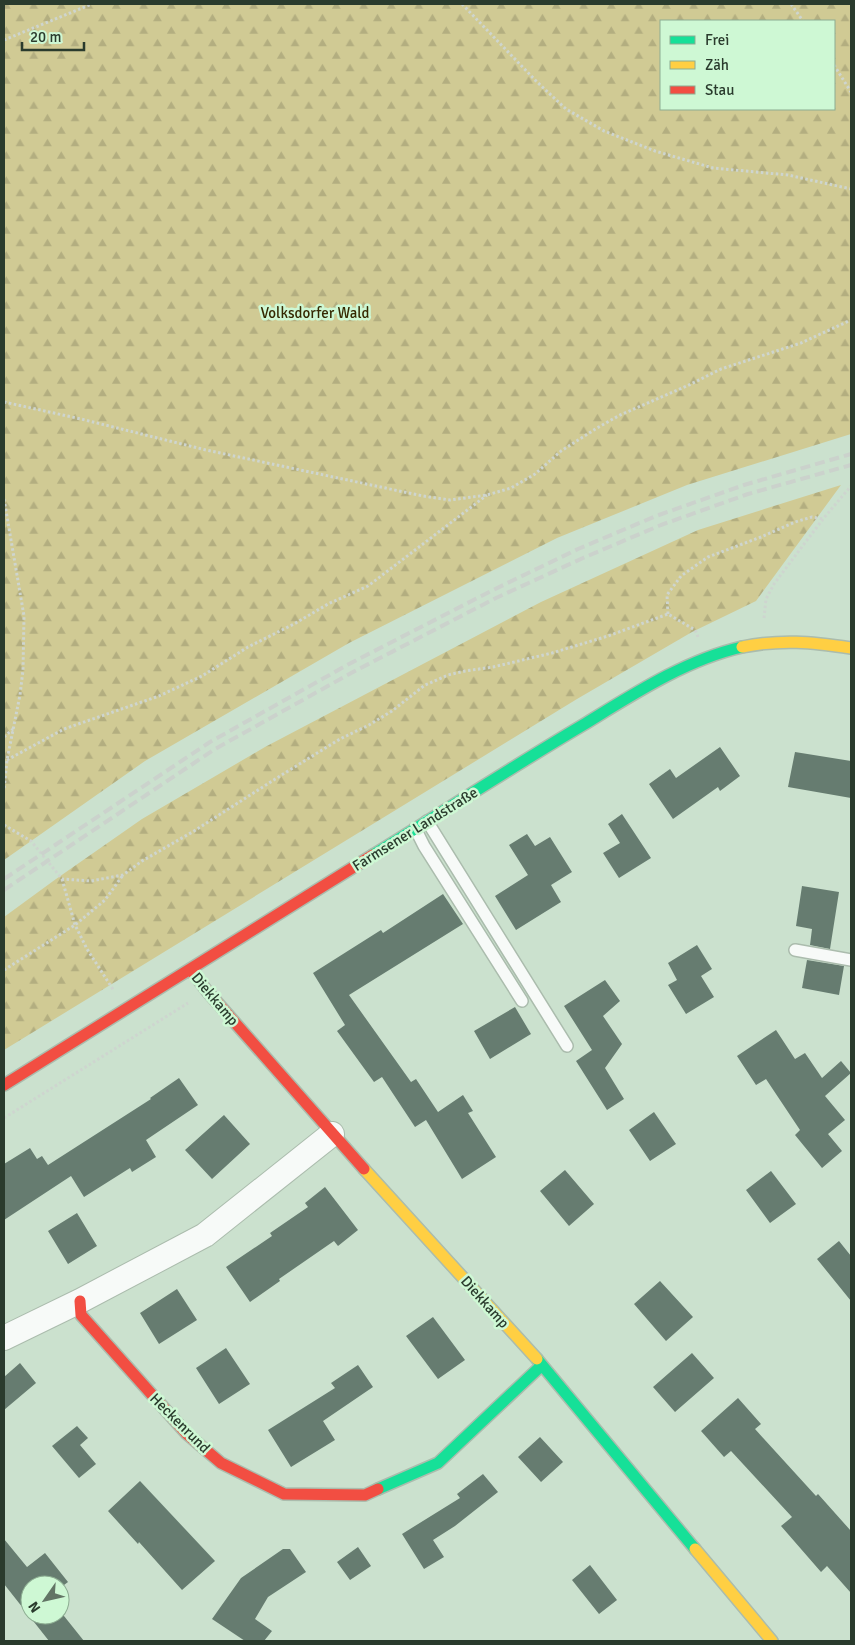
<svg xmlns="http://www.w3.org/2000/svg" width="855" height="1645" font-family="Signika,sans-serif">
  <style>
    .forest { fill: url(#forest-firs); fill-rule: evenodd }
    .building { fill: #667c70 }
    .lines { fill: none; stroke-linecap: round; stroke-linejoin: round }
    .lane-casing { stroke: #abbcad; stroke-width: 14 }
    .street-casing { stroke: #abbcad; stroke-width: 26 }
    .fast-casing { stroke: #abbcad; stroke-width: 14 }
    .slow-casing { stroke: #abbcad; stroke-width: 14 }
    .jam-casing { stroke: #abbcad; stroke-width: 14 }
    .path { stroke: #ced5cf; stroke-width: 3; stroke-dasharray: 2.5 2.5; stroke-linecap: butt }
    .lane { stroke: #f7faf8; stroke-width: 11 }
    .street { stroke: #f7faf8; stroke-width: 24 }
    .fast { stroke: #16e098; stroke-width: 11 }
    .slow { stroke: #ffcf43; stroke-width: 11 }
    .jam { stroke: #f24e42; stroke-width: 11 }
    .rail { stroke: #cbd2cc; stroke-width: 4; stroke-dasharray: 10 5; stroke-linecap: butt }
    .labels { text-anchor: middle; stroke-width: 5; stroke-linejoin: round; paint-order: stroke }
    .park-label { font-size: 15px; fill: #352800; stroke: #cef8d4 }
    .street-label { font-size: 15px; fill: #2a3b2d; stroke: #cef8d4 }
  </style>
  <defs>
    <pattern id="forest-firs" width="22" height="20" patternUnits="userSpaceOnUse" patternTransform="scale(1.25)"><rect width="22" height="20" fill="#d0ca94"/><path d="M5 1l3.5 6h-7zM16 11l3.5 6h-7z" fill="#b3ae80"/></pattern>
  </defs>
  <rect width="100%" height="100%" fill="#cbe1ce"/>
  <path class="forest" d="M4 4H851V434L687 485 557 538 349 643 145 761 4 860ZM661 21H834V109H661Z
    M841 485 756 601 692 632 577 699 4 1050V917L56 879 142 819 265 747 541 602 698 530Z"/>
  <path class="building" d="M720 747 740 776 720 791 718 787 673 819 649 784 670 769 676 778Z
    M795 752 851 761V798L788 787Z
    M622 814 651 858 619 878 603 853 620 843 608 824Z
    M527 834 535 846 550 837 572 872 551 885 561 902 516 930 495 896 528 875 509 845Z
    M802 886 839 892 830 949 810 945 812 929 796 926Z
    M443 894 463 924 349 995 411 1082 416 1079 438 1112 463 1095 473 1111 468 1113 496 1157 462 1179 426 1120 415 1127 382 1077 374 1082 337 1031 345 1025 313 973 381 930 383 933Z
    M697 945 712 969 701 976 714 997 686 1014 668 985 677 980 668 963Z
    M807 960 844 966 839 995 802 988Z
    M605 980 620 1001 603 1016 622 1044 605 1068 624 1099 607 1110 576 1061 592 1050 564 1006Z
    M515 1007 531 1034 490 1059 474 1031Z
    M776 1030 795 1059 805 1053 822 1078 841 1061 851 1073 825 1096 845 1120 828 1134 842 1151 822 1168 795 1135 800 1130 766 1079 756 1085 737 1056Z
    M179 1078 198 1105 146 1140 156 1157 132 1172 130 1168 84 1197 71 1176 4 1220V1164L30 1148 37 1159 42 1156 48 1165 151 1099 150 1098Z
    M654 1112 676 1144 650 1161 629 1130Z
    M224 1115 250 1144 212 1179 185 1150Z
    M565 1170 594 1204 569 1226 540 1191Z
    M771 1171 796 1204 770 1223 746 1190Z
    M325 1187 358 1230 338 1246 334 1241 279 1279 280 1281 250 1302 226 1267 272 1236 270 1233 308 1207 305 1203Z
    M77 1213 97 1246 68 1264 48 1231Z
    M839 1241 851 1256V1301L817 1259Z
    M660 1281 693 1317 666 1341 634 1304Z
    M177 1289 197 1320 159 1344 140 1313Z
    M433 1317 465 1360 438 1379 406 1336Z
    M226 1348 250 1384 219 1404 196 1368Z
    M692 1353 714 1378 675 1412 653 1387Z
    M20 1363 36 1383 4 1410V1377Z
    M358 1365 373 1387 323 1421 335 1440 291 1467 268 1430 335 1388 331 1383Z
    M738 1398 761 1424 755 1429 816 1496 818 1494 851 1531V1593L827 1566 821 1572 781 1526 792 1517 731 1451 724 1457 701 1431Z
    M77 1426 88 1438 80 1445 96 1464 79 1478 52 1446Z
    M540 1437 563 1462 541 1482 518 1457Z
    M483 1474 498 1492 455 1526 433 1540 444 1557 424 1569 402 1534 460 1498 457 1494Z
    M140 1481 215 1561 182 1590 139 1542 138 1544 108 1511Z
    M4 1539 27 1567 45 1553 68 1582 60 1588V1585H30V1615H60V1611L84 1641H49L4 1584Z
    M358 1547 371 1566 350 1580 337 1562Z
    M283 1549H290L306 1572 268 1597 255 1619 272 1631 264 1641H245L212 1619 241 1578Z
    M590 1565 617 1600 599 1614 572 1580Z"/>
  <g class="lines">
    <g class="lane-casing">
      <path id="lane" d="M427 821 567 1046
        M415 828 424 846 522 1001
        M795 950 851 960"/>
    </g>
    <g class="street-casing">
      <path id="street" d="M4 1338 80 1301 205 1235 332 1134"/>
    </g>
    <g class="fast-casing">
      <path id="fast" d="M373 855C443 812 512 767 583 725 632 695 685 660 742 647
        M537 1359 695 1549
        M378 1489 438 1463 542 1365"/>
    </g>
    <g class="slow-casing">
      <path id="slow" d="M742 647C782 639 811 642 851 648
        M364 1169 537 1359
        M695 1549 772 1641"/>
    </g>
    <g class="jam-casing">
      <path id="jam" d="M190 969 207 991 364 1169
        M4 1085 373 855
        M80 1301 81 1315 187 1434 221 1463 284 1494 365 1495 378 1489"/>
    </g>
    <path class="path" d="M462 4 537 82 566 109 604 131 655 151 713 168 788 175 851 189
      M791 4 803 21
      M4 40 92 4
      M834 65 851 92
      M4 402 81 419 206 450 423 496 450 500 487 495 511 488 535 474 561 451 597 428 620 415 687 386 721 369 801 343 851 320
      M4 499 24 616 23 670 20 695 7 760 4 790
      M668 614 667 595 681 576 708 557 761 537 795 522 812 517 823 519
      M764 618 766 599 774 584 823 519 851 486
      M4 737 13 729
      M7 760 64 729 159 696 202 676 248 647 294 624 328 604 368 586 487 495
      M4 825 31 841 62 879 91 881 123 875 142 861 194 831 280 776 340 739 369 725 392 711 425 685 448 675 465 671 493 667 552 653 608 636 668 614 695 630 698 637
      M62 879 75 925 87 949 114 991
      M4 970 75 925 105 900 123 875
      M4 1118 188 1003"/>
    <use href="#lane" class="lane"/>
    <use href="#street" class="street"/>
    <use href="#fast" class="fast"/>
    <use href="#slow" class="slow"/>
    <use href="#jam" class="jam"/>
    <path class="rail" d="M4 879 210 742 349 664 493 590 578 549 656 516 744 485 851 454
      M4 890 215 749 353 672 496 598 583 558 661 525 748 494 851 465"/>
  </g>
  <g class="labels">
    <g class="park-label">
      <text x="315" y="318">Volksdorfer Wald</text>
    </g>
    <g class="street-label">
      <text transform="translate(415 829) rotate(-32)" y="5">Farmsener Landstraße</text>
      <text transform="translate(215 999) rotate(50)" y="5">Diekkamp</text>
      <text transform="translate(485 1302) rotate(48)" y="5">Diekkamp</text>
      <text transform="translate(180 1423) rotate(45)" y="5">Heckenrund</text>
    </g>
  </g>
  <rect width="855" height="1645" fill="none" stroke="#2a3b2d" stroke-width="10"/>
  <rect x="660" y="20" width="175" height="90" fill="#cef8d4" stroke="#8cac91"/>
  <rect x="670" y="36" width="25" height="8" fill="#16e098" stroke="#8cac91"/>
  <text x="705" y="45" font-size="15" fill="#2a3b2d">Frei</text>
  <rect x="670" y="61" width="25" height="8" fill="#ffcf43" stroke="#8cac91"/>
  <text x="705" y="70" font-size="15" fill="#2a3b2d">Zäh</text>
  <rect x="670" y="86" width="25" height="8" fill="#f24e42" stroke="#8cac91"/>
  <text x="705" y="95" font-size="15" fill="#2a3b2d">Stau</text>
  <g transform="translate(45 1600) rotate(236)"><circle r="24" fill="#cef8d4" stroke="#8cac91"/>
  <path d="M0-4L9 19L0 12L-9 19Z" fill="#627565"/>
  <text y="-8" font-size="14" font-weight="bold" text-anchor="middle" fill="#2a3b2d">N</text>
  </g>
  <path d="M22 42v8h62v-8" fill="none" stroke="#2a3b2d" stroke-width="2.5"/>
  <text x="30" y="42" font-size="15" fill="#2a3b2d" stroke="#cef8d4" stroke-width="4" paint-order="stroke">20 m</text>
</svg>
